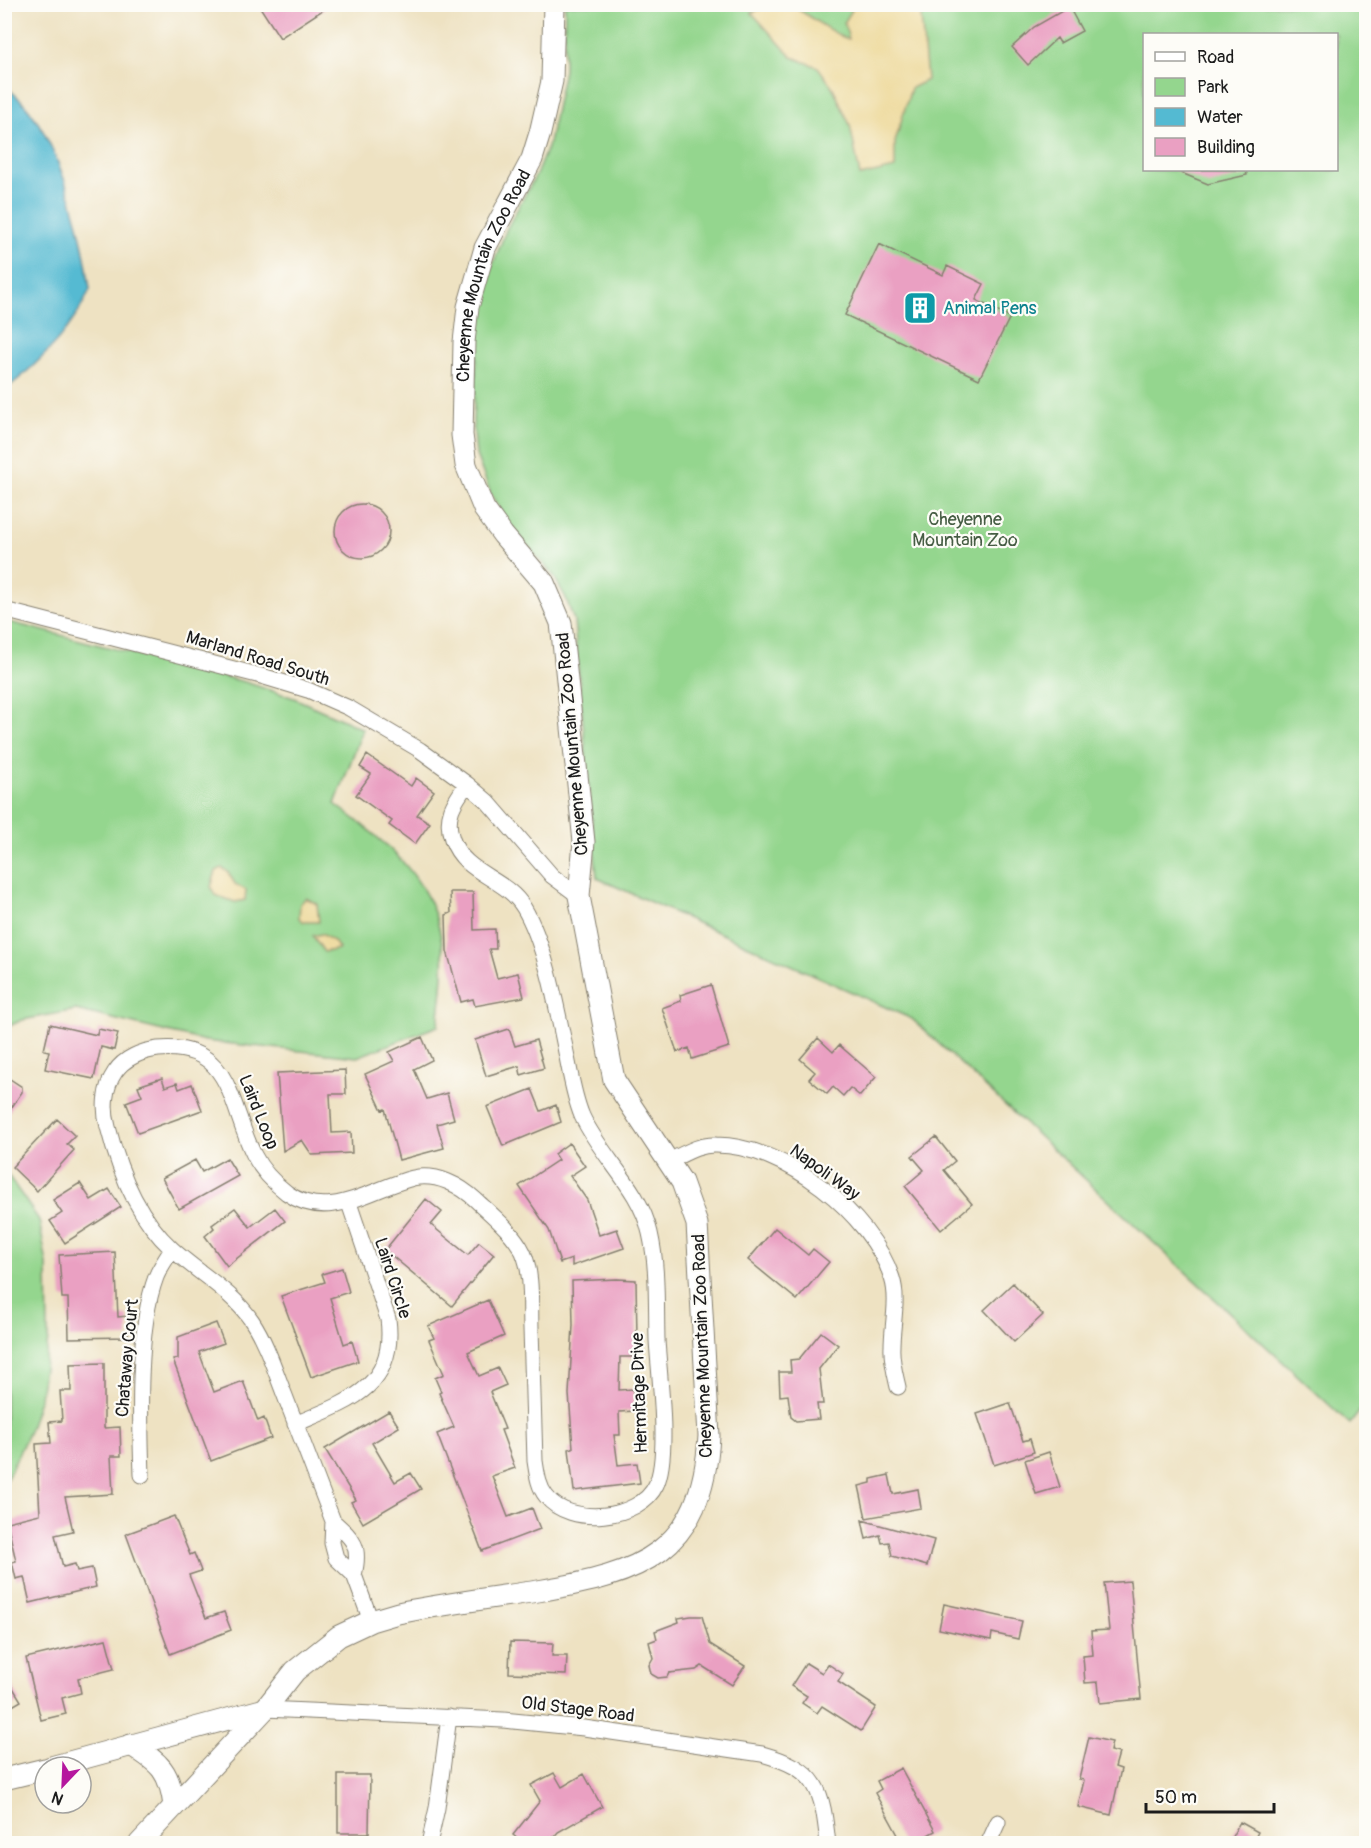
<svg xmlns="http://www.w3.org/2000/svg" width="1371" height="1848" font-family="Pangolin,sans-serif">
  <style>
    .green { fill: #94d68e; stroke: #587955; stroke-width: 1.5; fill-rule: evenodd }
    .sand { fill: #eeda9e; stroke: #857b5d; stroke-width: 1.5 }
    .water { fill: #54bad2; stroke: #386b77; stroke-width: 1.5 }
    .building { fill: #eaa0c2 }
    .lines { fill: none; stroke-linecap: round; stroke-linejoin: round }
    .street-casing { stroke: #857f6f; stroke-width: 17 }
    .secondary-casing { stroke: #857f6f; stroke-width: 23 }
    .street { stroke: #fff; stroke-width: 15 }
    .secondary { stroke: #fff; stroke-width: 21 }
    .labels { text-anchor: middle; stroke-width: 4.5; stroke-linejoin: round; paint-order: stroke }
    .street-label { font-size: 18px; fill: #1c1c1c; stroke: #fdfcf7 }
    .culture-label { font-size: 18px; fill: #0d838f; stroke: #fdfcf7; text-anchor: start }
    .park-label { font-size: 18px; fill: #465d44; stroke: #fdfcf7 }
  </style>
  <rect width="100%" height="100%" fill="#fdfcf7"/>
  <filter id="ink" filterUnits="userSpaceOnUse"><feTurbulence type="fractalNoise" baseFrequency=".0167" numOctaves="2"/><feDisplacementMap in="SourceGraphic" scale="12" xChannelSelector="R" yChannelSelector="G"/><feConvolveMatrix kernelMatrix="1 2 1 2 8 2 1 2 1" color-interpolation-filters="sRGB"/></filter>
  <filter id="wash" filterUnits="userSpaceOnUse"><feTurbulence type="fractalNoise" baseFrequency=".008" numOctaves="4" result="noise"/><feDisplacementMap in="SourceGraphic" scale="24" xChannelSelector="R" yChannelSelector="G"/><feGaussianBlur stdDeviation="1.35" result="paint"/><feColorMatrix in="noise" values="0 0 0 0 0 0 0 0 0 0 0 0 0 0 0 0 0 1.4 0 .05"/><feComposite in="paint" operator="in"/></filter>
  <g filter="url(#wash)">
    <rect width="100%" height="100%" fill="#eee2c2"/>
    <path class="green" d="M565 5H1366V1403L1350 1424 912 1019 597 878 574 621 566 598 553 575 506 521 491 494 476 455 473 420 480 310 490 272 507 228 536 175 549 143 564 70ZM1144 34H1336V170H1144Z
      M5 621 245 682 294 698 363 729 335 804C388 844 437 881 443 952 445 976 440 1003 438 1026L357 1057 205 1041 76 1010 22 1020 5 1028Z
      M5 1171 39 1220 47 1264 48 1339 40 1397 30 1429 5 1483Z"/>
    <path class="sand" d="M766 5H791C802 11 838 38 849 39L844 23 852 10 849 5H920L927 80 911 88 895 142V168L860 176 850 125 833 88 818 67 792 57 752 13Z
      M222 868 228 872 235 884 246 890 245 900 235 902 215 895 211 887 216 871Z
      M306 898 317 904 319 922H304L299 918 300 904Z
      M321 934 334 941 339 949 324 952 313 936Z"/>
    <path class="water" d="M5 87C56 119 83 232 90 289 74 328 38 364 5 390Z"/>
    <g id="blocks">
      <path class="building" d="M258 4H332L280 38Z
        M1069 7 1082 31 1060 43 1057 38 1028 65 1012 47 1034 27Z
        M1174 170H1246L1247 175 1208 184Z
        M879 244 943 275 947 266 984 284 976 300 1010 317 979 379 845 315Z
        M335 531a27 27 0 1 1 54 0a27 27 0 1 1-54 0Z
        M367 755 411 786 416 778 434 791 417 815 430 823 415 844 389 825 392 821 356 795 371 774 360 767Z
        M450 892H473L474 930 495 929 496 949H489L497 978 518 973 524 997 475 1006 473 999 461 1002 447 951 446 915 451 913Z
        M711 985 729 1047 692 1059 689 1048 677 1052 662 1008 681 1001 680 995Z
        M50 1024 97 1035 98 1029 118 1033 114 1050 101 1047 94 1079 45 1069 49 1051 44 1050Z
        M509 1029 515 1046 536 1040 544 1068 521 1075 519 1066 486 1076 475 1040Z
        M422 1037 432 1060 414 1069 427 1099 447 1093 454 1119 437 1124 444 1148 399 1160 385 1109 382 1110 365 1074 394 1061 389 1052Z
        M818 1038 833 1052 839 1045 876 1077 860 1096 850 1088 843 1096 833 1087 827 1094 809 1079 815 1072 800 1059Z
        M345 1070 346 1094H330L332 1133 351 1132 352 1153 312 1155 302 1140 283 1151 277 1073Z
        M4 1075 22 1087V1092L4 1119Z
        M162 1078 165 1087 177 1083 179 1089 192 1084 202 1110 138 1133 126 1102 142 1096 138 1086Z
        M532 1089 541 1111 556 1105 561 1122 503 1146 487 1107Z
        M57 1119 75 1136 67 1144 74 1150 37 1191 12 1167Z
        M936 1137 955 1161 944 1170 972 1204 941 1230 905 1186 924 1170 912 1156Z
        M569 1143 585 1166 570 1176 587 1200 599 1235 617 1229 624 1248 572 1266V1259L560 1263 549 1230 519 1186 558 1160 554 1154Z
        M227 1158 238 1176 179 1209 162 1178 195 1160 202 1172Z
        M80 1183 91 1200 109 1189 121 1207 65 1243 50 1221 62 1213 53 1200Z
        M426 1199 442 1212 431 1225 468 1255 479 1242 494 1254 452 1306 385 1250Z
        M235 1208 250 1227 275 1208 285 1221 227 1266 205 1236 214 1228 212 1225Z
        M775 1228 808 1255 813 1249 829 1262 797 1300 748 1260Z
        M115 1252 118 1317 128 1316V1337L69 1338 68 1298H62L59 1255Z
        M342 1268 349 1292 330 1298 344 1344 352 1341 358 1361 311 1377 281 1296 325 1282 322 1274Z
        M617 1279 636 1280 637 1338 636 1357H620L619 1390 633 1389 635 1411 619 1412 620 1435H614L618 1465 637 1463 640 1483 574 1491 569 1449 573 1448 569 1394 573 1325 572 1281Z
        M1013 1283 1043 1315 1014 1342 984 1310Z
        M488 1300 504 1336 468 1352 479 1376 498 1368 506 1385 490 1392 505 1429 501 1430 515 1468 492 1476 508 1517 532 1508 540 1529 482 1551 437 1434 454 1427 439 1393 441 1392 435 1378 444 1374 429 1340 434 1338 428 1326Z
        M216 1323 224 1343 199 1352 214 1392 243 1381 258 1421 264 1418 271 1438 211 1461 173 1360 178 1359V1337Z
        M821 1332 838 1345 819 1369 823 1404H817L819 1419 796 1421 791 1417 788 1395 780 1396 779 1372H791L790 1360 799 1359Z
        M104 1363V1428L120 1427 121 1456H111L113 1494 65 1497 73 1531 55 1535 63 1567 75 1564 77 1571 92 1568 96 1587 30 1603 24 1577 16 1579 12 1562 16 1561 7 1522 40 1514 36 1444 51 1443 49 1422 62 1421 60 1391H71L70 1364Z
        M1010 1403 1023 1441 1030 1439 1034 1452 994 1465 977 1414Z
        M389 1411 399 1427 372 1443 395 1482 411 1473 421 1489 363 1523 351 1502 356 1500 325 1449Z
        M1049 1452 1060 1487 1036 1494 1025 1460Z
        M889 1475 893 1494 918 1489 921 1508 866 1518 859 1486 871 1483V1479Z
        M174 1516 190 1555 194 1553 201 1571 189 1575 206 1618 224 1612 231 1630 170 1654 126 1534Z
        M862 1520 934 1540 927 1566 892 1556 889 1542 882 1543 880 1535 866 1539Z
        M1130 1581 1141 1699 1100 1703 1098 1682 1085 1683 1083 1656 1093 1655 1091 1631 1109 1630 1104 1583Z
        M944 1604 1022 1621 1018 1639 992 1633 991 1640 939 1629Z
        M691 1616H702L710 1644 745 1666 732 1685 702 1666 696 1670 669 1673 667 1677 658 1678 651 1674 649 1665 653 1658 649 1642 657 1639 655 1631 679 1622 678 1618Z
        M106 1639 114 1669 78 1678 81 1693 62 1698 66 1714 41 1720 26 1658Z
        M510 1642 553 1643 552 1656H567L566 1675 509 1673Z
        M806 1663 822 1673 828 1664 843 1674 838 1682 876 1707 861 1731 822 1706 817 1713 802 1703 807 1696 791 1686Z
        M4 1673 21 1701 4 1711Z
        M1089 1737 1112 1742 1110 1751 1119 1753 1115 1767 1121 1769 1111 1815 1078 1807 1084 1780 1079 1779Z
        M901 1768 935 1831 912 1844H903L875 1793 881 1789 877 1781Z
        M554 1773 562 1787 584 1774 602 1807 558 1832 548 1844H524L513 1835 540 1801 531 1785Z
        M338 1775H370L369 1833H338Z
        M1240 1822 1258 1832 1252 1844H1228Z"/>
    </g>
  </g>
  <g filter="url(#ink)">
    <use href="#blocks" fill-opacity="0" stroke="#857f6f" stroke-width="1.5"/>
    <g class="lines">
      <g class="street-casing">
        <path id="street" d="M4 610 265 677 308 690 349 708 420 750 467 784 488 802 552 876 579 896
          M669 1161C684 1154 699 1144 716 1145 785 1145 871 1214 892 1278 899 1299 892 1325 892 1346 891 1360 895 1374 898 1387
          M295 1424C348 1402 397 1387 388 1319L349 1203
          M142 1475C140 1421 137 1327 156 1277 160 1267 167 1258 172 1249
          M333 1521C354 1540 361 1546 354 1575
          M371 1621 354 1575 336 1558 332 1543 333 1521C317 1479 301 1438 285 1396 275 1371 267 1344 252 1321 231 1290 199 1274 172 1249 138 1218 119 1171 108 1127 103 1109 104 1088 115 1072 124 1058 142 1051 158 1049 233 1042 229 1106 254 1155 261 1169 274 1183 287 1193 329 1223 372 1188 413 1178 437 1173 460 1185 477 1201 493 1216 513 1232 523 1252 533 1275 530 1303 531 1328 532 1372 534 1416 535 1461 537 1473 538 1486 546 1496 569 1527 640 1520 656 1485 670 1455 659 1375 657 1340 656 1305 658 1267 650 1233 640 1188 601 1157 582 1116 574 1097 571 1077 567 1057 558 1014 546 945 524 908 506 877 464 875 452 839 444 816 454 802 467 784
          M265 1709 503 1720 584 1728 762 1754C819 1770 822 1789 828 1844
          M429 1844 437 1808 449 1717
          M988 1844 998 1822"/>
      </g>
      <g class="secondary-casing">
        <g id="secondary">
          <path d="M131 1745C160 1763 170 1771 174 1806"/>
          <path d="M51 1767 265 1709"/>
          <path d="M4 1779 45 1769"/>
          <path id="s1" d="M139 1844 265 1709 295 1671 339 1636 371 1621 398 1613C444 1604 491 1598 538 1591 641 1574 702 1553 709 1436L697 1224 682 1182 614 1080 579 896 584 842 561 623 544 583 503 535 484 509 466 465 462 435 464 342 468 307 485 248 532 159 540 133 552 81 554 4"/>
        </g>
      </g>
      <use href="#street" class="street"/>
      <use href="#secondary" class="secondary"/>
    </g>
  </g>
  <defs>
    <g id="building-square" transform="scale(1.725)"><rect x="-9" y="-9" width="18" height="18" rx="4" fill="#0f9aa8" stroke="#fdfcf7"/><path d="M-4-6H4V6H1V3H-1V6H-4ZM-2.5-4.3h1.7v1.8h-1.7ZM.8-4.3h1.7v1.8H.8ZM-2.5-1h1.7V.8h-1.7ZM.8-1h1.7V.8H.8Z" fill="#fff"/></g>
  </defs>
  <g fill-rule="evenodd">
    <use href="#building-square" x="920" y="308"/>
  </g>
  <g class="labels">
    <g class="street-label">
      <text dy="6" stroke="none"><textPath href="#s1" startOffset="1976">Cheyenne Mountain Zoo Road</textPath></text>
      <text transform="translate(258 658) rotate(17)" y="6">Marland Road South</text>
      <text transform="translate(572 744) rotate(-95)" y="6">Cheyenne Mountain Zoo Road</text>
      <text transform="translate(259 1112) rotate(68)" y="6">Laird Loop</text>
      <text transform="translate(825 1172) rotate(36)" y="6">Napoli Way</text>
      <text transform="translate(393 1278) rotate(72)" y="6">Laird Circle</text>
      <text transform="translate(702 1346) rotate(-92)" y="6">Cheyenne Mountain Zoo Road</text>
      <text transform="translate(127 1358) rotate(-85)" y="6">Chataway Court</text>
      <text transform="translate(639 1393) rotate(-92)" y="6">Hermitage Drive</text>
      <text transform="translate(578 1709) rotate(7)" y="6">Old Stage Road</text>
    </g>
    <g class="culture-label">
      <text x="943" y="314">Animal Pens</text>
    </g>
    <g class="park-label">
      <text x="965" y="525">Cheyenne<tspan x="965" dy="21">Mountain Zoo</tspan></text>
    </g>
  </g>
  <rect width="1371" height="1848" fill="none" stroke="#fdfcf7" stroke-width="24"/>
  <rect x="1143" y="33" width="195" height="138" fill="#fdfcf7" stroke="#a3a29f" stroke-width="1.5"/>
  <rect x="1155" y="52" width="30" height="9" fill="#ffffff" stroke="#a3a29f" stroke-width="1.5"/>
  <text x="1197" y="63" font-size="18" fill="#1c1c1c">Road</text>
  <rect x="1155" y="78" width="30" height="18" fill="#94d68e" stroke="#a3a29f" stroke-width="1.5"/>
  <text x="1197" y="93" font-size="18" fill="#1c1c1c">Park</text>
  <rect x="1155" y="108" width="30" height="18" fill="#54bad2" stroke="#a3a29f" stroke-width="1.5"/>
  <text x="1197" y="123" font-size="18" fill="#1c1c1c">Water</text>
  <rect x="1155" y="138" width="30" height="18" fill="#eaa0c2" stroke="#a3a29f" stroke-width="1.5"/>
  <text x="1197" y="153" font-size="18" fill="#1c1c1c">Building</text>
  <g transform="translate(63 1785) rotate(203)"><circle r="28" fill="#fdfcf7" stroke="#a3a29f" stroke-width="1.5"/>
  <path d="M0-4.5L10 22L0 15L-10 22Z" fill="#b5179e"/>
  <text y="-9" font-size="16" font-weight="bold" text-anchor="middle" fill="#1c1c1c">N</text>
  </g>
  <path d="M1146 1803v9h128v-9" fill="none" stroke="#1c1c1c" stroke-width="3"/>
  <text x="1155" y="1803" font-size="18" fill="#1c1c1c" stroke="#fdfcf7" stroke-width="4.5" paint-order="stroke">50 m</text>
</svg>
